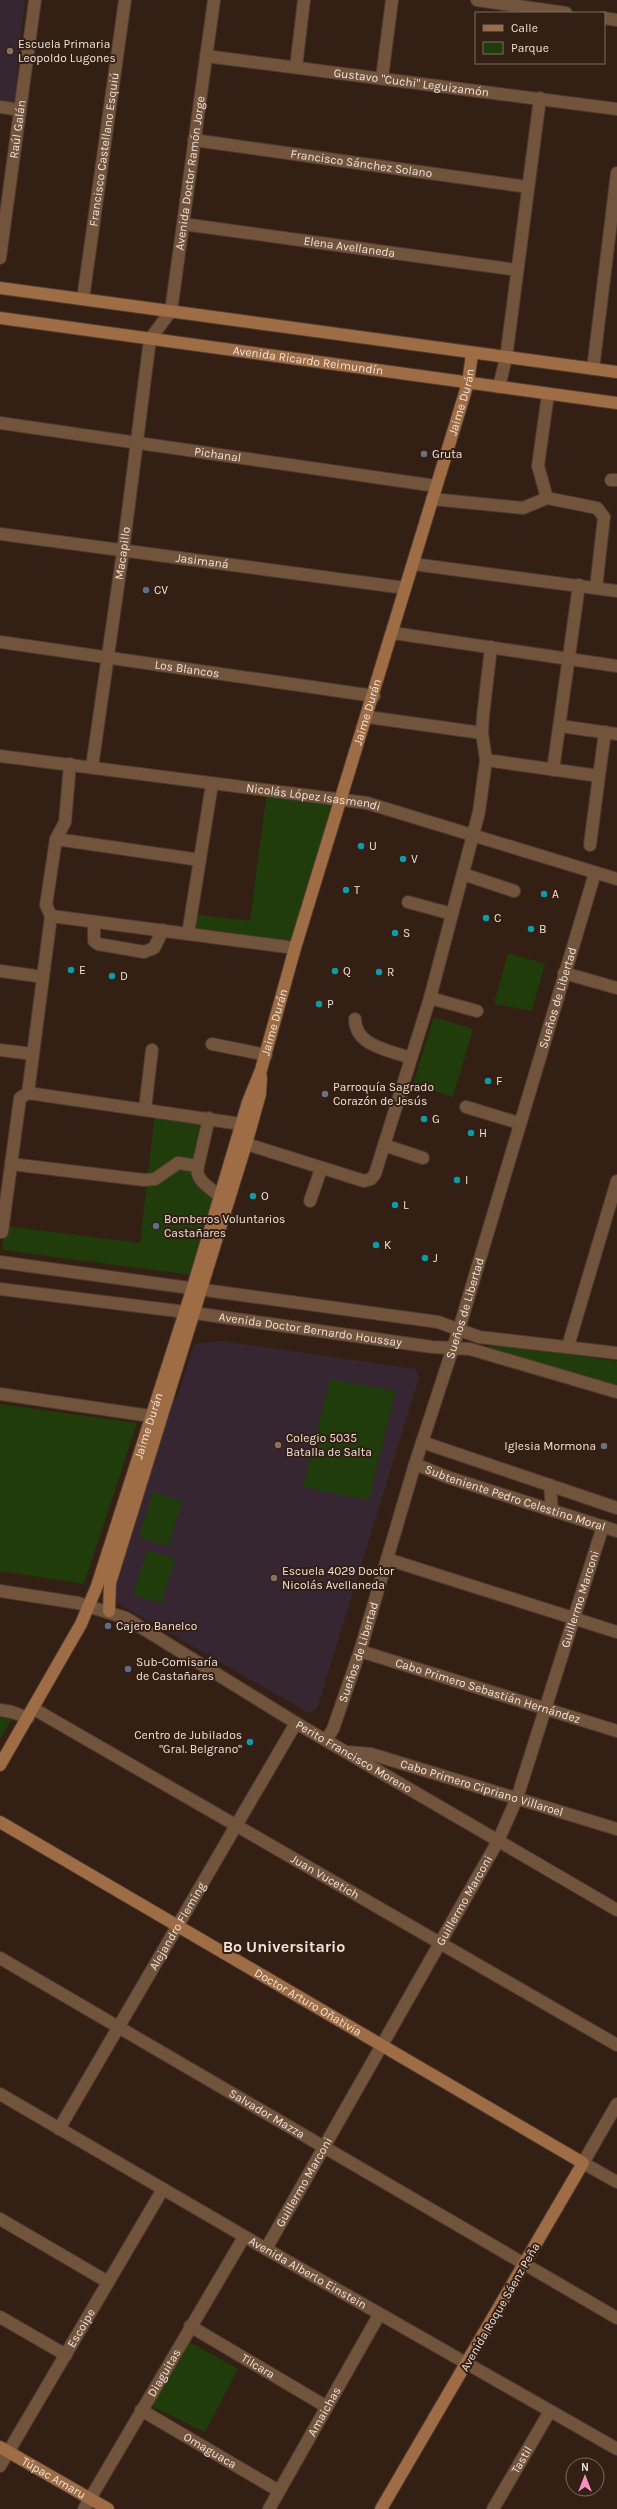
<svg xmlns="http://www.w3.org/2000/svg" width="617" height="2509" font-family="Karla,sans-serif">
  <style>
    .education { fill: #352631 }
    .green { fill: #203c0b }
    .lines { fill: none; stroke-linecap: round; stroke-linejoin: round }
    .street-casing { stroke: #4e3a2f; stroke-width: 14 }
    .secondary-casing { stroke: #4e3a2f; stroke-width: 14 }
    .street { stroke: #72533c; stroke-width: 12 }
    .secondary { stroke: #9e6d46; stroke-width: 12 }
    .education-dot { fill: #8d6e63; stroke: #331f13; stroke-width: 1.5 }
    .worship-dot { fill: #6b7280; stroke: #331f13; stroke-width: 1.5 }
    .service-dot { fill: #5c6f8a; stroke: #331f13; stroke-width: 1.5 }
    .culture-dot { fill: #0f9aa8; stroke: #331f13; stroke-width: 1.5 }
    .labels { text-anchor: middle; stroke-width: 4; stroke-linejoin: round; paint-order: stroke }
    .poi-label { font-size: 12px; fill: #f1e3db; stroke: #331f13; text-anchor: start }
    .street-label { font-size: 12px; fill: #f1e3db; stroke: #331f13 }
    .district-label { font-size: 16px; font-weight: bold; fill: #f1e3db; stroke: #331f13 }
  </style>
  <rect width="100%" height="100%" fill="#331f13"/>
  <path class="education" d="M0 0H25L14 105 0 103Z
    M222 1341 416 1369 419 1378 317 1709 309 1713 117 1603 113 1593 172 1397 177 1398 194 1344Z"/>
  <path class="green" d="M267 791 341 800 297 944 188 934 191 914 250 921Z
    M508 953 545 964 532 1011 494 1004Z
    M434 1017 473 1029 453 1097 413 1084Z
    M155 1113 206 1118 198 1166 219 1196 192 1275 2 1250 5 1226 140 1243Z
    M491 1344 617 1361V1388L486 1350Z
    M330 1379 395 1391 369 1500 303 1487Z
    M0 1404 137 1423 84 1584 0 1571Z
    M153 1492 182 1501 169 1546 139 1537Z
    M147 1550 175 1559 161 1603 133 1595Z
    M0 1713 14 1715 0 1739Z
    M185 2339 238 2369 205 2432 149 2405Z"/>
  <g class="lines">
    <g class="street-casing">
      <g id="street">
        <path d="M477 0 566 13"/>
        <path d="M604 18 617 20"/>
        <path id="s1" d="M206 56 617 109"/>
        <path d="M296 67 304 0"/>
        <path d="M382 78 392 0"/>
        <path d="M0 107 20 110"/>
        <path id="s2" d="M194 140 528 187"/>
        <path id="s3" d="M183 224 517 270"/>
        <path id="s4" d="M0 258 35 0"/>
        <path id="s5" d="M83 299 125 0"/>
        <path d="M593 369 617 173"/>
        <path d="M499 387 506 358 540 98"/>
        <path id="s6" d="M0 423 436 486"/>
        <path d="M611 480H617"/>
        <path d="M547 498 597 508 604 517 596 588"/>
        <path d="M432 499 523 508 547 498 538 466 548 394"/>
        <path id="s7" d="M0 534 405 588"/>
        <path d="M413 564 617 591"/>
        <path d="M393 633 617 666"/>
        <path id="s8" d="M0 642 374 696"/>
        <path d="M368 717 482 733"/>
        <path d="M560 726 617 734"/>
        <path id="s9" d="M0 756 367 803 617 879"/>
        <path d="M486 760 599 776 605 732"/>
        <path id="s10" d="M92 767 123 551 150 339 171 311 214 0"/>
        <path d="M553 770 579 585"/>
        <path d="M56 839 200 860"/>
        <path d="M590 845 599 776"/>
        <path d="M463 874 514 891"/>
        <path d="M408 902 452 914"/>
        <path d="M51 916 295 948"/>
        <path d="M94 922V941L98 944 144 952 154 948 163 930"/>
        <path d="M188 934 212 784"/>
        <path d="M0 971 43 977"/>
        <path d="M564 973 617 988"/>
        <path d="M430 998 477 1011"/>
        <path d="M355 1019C355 1046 389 1050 410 1058"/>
        <path d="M212 1044 266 1055"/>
        <path d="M0 1050 33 1054"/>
        <path d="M28 1093 51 916 46 905 56 839 65 822 70 764"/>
        <path d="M466 1107 519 1123"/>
        <path d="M145 1109 152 1050"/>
        <path d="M237 1141 364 1181 371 1179 375 1174 430 998 479 812 486 760 482 733 483 716 491 647"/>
        <path d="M384 1145 423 1158"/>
        <path d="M11 1164 144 1180 155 1179 178 1163 198 1166 209 1118"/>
        <path d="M198 1166C194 1180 210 1187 219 1196"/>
        <path d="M310 1201 321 1169"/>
        <path d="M2 1232 20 1098 28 1093 241 1124"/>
        <path d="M0 1262 438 1322 479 1337 617 1353"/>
        <path id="s11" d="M0 1289 194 1313 432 1347 470 1349 617 1392"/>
        <path d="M568 1346 617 1181"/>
        <path d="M0 1394 150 1416"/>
        <path d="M422 1442 617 1508"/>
        <path id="s12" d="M415 1464 447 1477 617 1531"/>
        <path d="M550 1485 552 1510"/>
        <path d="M387 1559 617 1632"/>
        <path id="s13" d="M0 1591 78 1603 126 1618 296 1723 617 1910"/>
        <path id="s14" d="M360 1651 617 1731"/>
        <path id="s15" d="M34 1709 617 2045"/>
        <path d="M0 1710 12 1712 28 1718"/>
        <path id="s16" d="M326 1740 333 1729 360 1651 415 1464 459 1329 595 873"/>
        <path id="s17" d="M348 1752 371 1754 617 1829"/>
        <path id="s18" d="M0 1958 617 2318"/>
        <path id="s19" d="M0 2094 266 2249 617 2449"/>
        <path d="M617 2104 583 2163 617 2182"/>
        <path id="s20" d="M59 2129 296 1723"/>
        <path d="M0 2219 108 2282"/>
        <path id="s21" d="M266 2249 498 1841 517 1798 603 1526"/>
        <path d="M0 2317 66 2355"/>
        <path id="s22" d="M190 2326 327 2407"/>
        <path id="s23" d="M141 2410 279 2491"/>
        <path id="s24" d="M0 2466 163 2189"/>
        <path id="s25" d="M84 2509 244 2237"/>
        <path id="s26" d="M269 2509 379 2315"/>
        <path id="s27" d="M493 2509 550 2411"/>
      </g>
    </g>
    <g class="secondary-casing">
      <g id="secondary">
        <path d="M0 288 617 372"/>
        <path id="s28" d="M0 318 617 403"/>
        <path d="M109 1611 110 1583 246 1144 260 1094 261 1077"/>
        <path id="s29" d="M0 1765 81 1624 97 1586 193 1287 248 1102 261 1070 295 948 468 383 472 354"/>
        <path id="s30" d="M0 1822 583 2163 381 2509"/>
        <path id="s31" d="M0 2447 108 2509"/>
      </g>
    </g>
    <use href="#street" class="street"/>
    <use href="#secondary" class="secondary"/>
  </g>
  <g class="education-dot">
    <circle cx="10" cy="51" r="4"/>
    <circle cx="278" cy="1445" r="4"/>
    <circle cx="274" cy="1578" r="4"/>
  </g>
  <g class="worship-dot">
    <circle cx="424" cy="454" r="4"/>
    <circle cx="325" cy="1094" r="4"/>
    <circle cx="604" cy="1446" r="4"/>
  </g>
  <g class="service-dot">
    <circle cx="146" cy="590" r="4"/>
    <circle cx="156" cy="1226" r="4"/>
    <circle cx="108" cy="1626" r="4"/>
    <circle cx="128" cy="1669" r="4"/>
  </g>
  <g class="culture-dot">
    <circle cx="361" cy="846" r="4"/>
    <circle cx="403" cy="859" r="4"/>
    <circle cx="346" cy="890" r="4"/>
    <circle cx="544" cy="894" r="4"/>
    <circle cx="486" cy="918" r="4"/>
    <circle cx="531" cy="929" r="4"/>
    <circle cx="395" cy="933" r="4"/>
    <circle cx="71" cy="970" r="4"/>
    <circle cx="335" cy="971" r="4"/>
    <circle cx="379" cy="972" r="4"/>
    <circle cx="112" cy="976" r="4"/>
    <circle cx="319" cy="1004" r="4"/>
    <circle cx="488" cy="1081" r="4"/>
    <circle cx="424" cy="1119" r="4"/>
    <circle cx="471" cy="1133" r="4"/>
    <circle cx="457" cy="1180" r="4"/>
    <circle cx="253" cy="1196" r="4"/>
    <circle cx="395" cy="1205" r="4"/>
    <circle cx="376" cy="1245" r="4"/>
    <circle cx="425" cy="1258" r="4"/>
    <circle cx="250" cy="1742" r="4"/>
  </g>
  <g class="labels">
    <g class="poi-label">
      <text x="18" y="48">Escuela Primaria<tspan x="18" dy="14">Leopoldo Lugones</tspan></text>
      <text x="432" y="458">Gruta</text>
      <text x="154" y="594">CV</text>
      <text x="369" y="850">U</text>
      <text x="411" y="863">V</text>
      <text x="354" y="894">T</text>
      <text x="552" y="898">A</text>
      <text x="494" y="922">C</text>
      <text x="539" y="933">B</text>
      <text x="403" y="937">S</text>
      <text x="79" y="974">E</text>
      <text x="343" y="975">Q</text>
      <text x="387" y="976">R</text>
      <text x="120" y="980">D</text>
      <text x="327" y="1008">P</text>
      <text x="496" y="1085">F</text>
      <text x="333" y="1091">Parroquía Sagrado<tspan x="333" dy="14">Corazón de Jesús</tspan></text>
      <text x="432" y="1123">G</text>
      <text x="479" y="1137">H</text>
      <text x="465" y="1184">I</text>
      <text x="261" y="1200">O</text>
      <text x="403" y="1209">L</text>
      <text x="164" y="1223">Bomberos Voluntarios<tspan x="164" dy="14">Castañares</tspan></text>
      <text x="384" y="1249">K</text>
      <text x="433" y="1262">J</text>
      <text x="286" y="1442">Colegio 5035<tspan x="286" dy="14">Batalla de Salta</tspan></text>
      <text x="596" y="1450" text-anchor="end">Iglesia Mormona</text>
      <text x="282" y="1575">Escuela 4029 Doctor<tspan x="282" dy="14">Nicolás Avellaneda</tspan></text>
      <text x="116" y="1630">Cajero Banelco</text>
      <text x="136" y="1666">Sub-Comisaría<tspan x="136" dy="14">de Castañares</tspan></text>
      <text x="242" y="1739" text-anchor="end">Centro de Jubilados<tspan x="242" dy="14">"Gral. Belgrano"</tspan></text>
    </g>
    <g class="street-label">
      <text dy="4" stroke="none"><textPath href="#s1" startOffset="207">Gustavo "Cuchi" Leguizamón</textPath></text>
      <text dy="4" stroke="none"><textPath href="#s4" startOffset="130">Raúl Galán</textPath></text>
      <text dy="4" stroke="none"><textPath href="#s5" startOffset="151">Francisco Castellano Esquiú</textPath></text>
      <text dy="4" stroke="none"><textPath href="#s2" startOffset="169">Francisco Sánchez Solano</textPath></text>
      <text dy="4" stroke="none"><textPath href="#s10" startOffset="606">Avenida Doctor Ramón Jorge</textPath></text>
      <text dy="4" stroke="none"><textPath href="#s3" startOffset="168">Elena Avellaneda</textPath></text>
      <text dy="4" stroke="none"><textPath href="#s28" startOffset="311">Avenida Ricardo Reimundín</textPath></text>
      <text dy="4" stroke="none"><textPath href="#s29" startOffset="1443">Jaime Durán</textPath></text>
      <text dy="4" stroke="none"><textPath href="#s6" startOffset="220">Pichanal</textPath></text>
      <text dy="4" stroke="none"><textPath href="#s10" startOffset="216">Macapillo</textPath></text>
      <text dy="4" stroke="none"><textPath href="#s7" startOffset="204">Jasimaná</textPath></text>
      <text dy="4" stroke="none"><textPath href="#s8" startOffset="189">Los Blancos</textPath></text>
      <text dy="4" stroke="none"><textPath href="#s29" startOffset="1119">Jaime Durán</textPath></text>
      <text dy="4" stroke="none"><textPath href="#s9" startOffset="316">Nicolás López Isasmendi</textPath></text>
      <text dy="4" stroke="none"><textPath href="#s16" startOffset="778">Sueños de Libertad</textPath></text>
      <text dy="4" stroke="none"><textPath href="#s29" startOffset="795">Jaime Durán</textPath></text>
      <text dy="4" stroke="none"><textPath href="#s16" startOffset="454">Sueños de Libertad</textPath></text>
      <text dy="4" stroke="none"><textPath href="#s11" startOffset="313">Avenida Doctor Bernardo Houssay</textPath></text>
      <text dy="4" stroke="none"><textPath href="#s29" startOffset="372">Jaime Durán</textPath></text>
      <text dy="4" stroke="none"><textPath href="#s12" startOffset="106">Subteniente Pedro Celestino Moral</textPath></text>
      <text dy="4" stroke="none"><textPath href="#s21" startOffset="725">Guillermo Marconi</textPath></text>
      <text dy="4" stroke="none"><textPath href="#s16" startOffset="94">Sueños de Libertad</textPath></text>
      <text dy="4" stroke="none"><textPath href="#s14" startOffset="134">Cabo Primero Sebastián Hernández</textPath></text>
      <text dy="4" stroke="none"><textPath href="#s13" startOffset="396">Perito Francisco Moreno</textPath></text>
      <text dy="4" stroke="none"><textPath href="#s17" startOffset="139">Cabo Primero Cipriano Villaroel</textPath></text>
      <text dy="4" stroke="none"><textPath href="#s15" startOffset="336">Juan Vucetich</textPath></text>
      <text dy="4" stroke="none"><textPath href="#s21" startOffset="401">Guillermo Marconi</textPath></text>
      <text dy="4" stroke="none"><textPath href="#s20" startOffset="235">Alejandro Fleming</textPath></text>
      <text dy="4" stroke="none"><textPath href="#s30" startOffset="357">Doctor Arturo Oñativia</textPath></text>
      <text dy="4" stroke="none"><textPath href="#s18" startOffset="309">Salvador Mazza</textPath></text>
      <text dy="4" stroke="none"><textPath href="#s21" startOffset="77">Guillermo Marconi</textPath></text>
      <text dy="4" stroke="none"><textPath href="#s19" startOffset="356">Avenida Alberto Einstein</textPath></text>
      <text transform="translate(500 2307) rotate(-60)" y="4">Avenida Roque Sáenz Peña</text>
      <text dy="4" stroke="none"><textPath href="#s24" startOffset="160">Escoipe</textPath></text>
      <text dy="4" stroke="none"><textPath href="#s22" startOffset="79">Tilcara</textPath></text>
      <text dy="4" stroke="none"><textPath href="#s25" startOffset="158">Diaguitas</textPath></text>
      <text dy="4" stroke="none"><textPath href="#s26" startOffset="112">Amaichas</textPath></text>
      <text dy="4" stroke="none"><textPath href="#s23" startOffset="80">Omaguaca</textPath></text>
      <text dy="4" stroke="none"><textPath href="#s27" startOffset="57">Tastil</textPath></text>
      <text dy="4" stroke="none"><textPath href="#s31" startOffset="62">Túpac Amaru</textPath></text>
    </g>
    <g class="district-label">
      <text x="284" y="1952">Bº Universitario</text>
    </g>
  </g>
  <rect x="475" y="12" width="130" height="52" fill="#331f13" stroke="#7f6d63"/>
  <rect x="483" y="25" width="20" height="6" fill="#9e6d46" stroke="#7f6d63"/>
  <text x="511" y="32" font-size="12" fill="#f1e3db">Calle</text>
  <rect x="483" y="42" width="20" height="12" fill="#203c0b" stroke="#7f6d63"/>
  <text x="511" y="52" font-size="12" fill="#f1e3db">Parque</text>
  <g transform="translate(585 2477)"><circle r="19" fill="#331f13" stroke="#7f6d63"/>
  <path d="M0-3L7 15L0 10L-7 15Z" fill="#fa8fc7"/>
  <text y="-6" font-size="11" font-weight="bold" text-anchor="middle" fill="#f1e3db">N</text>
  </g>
</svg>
